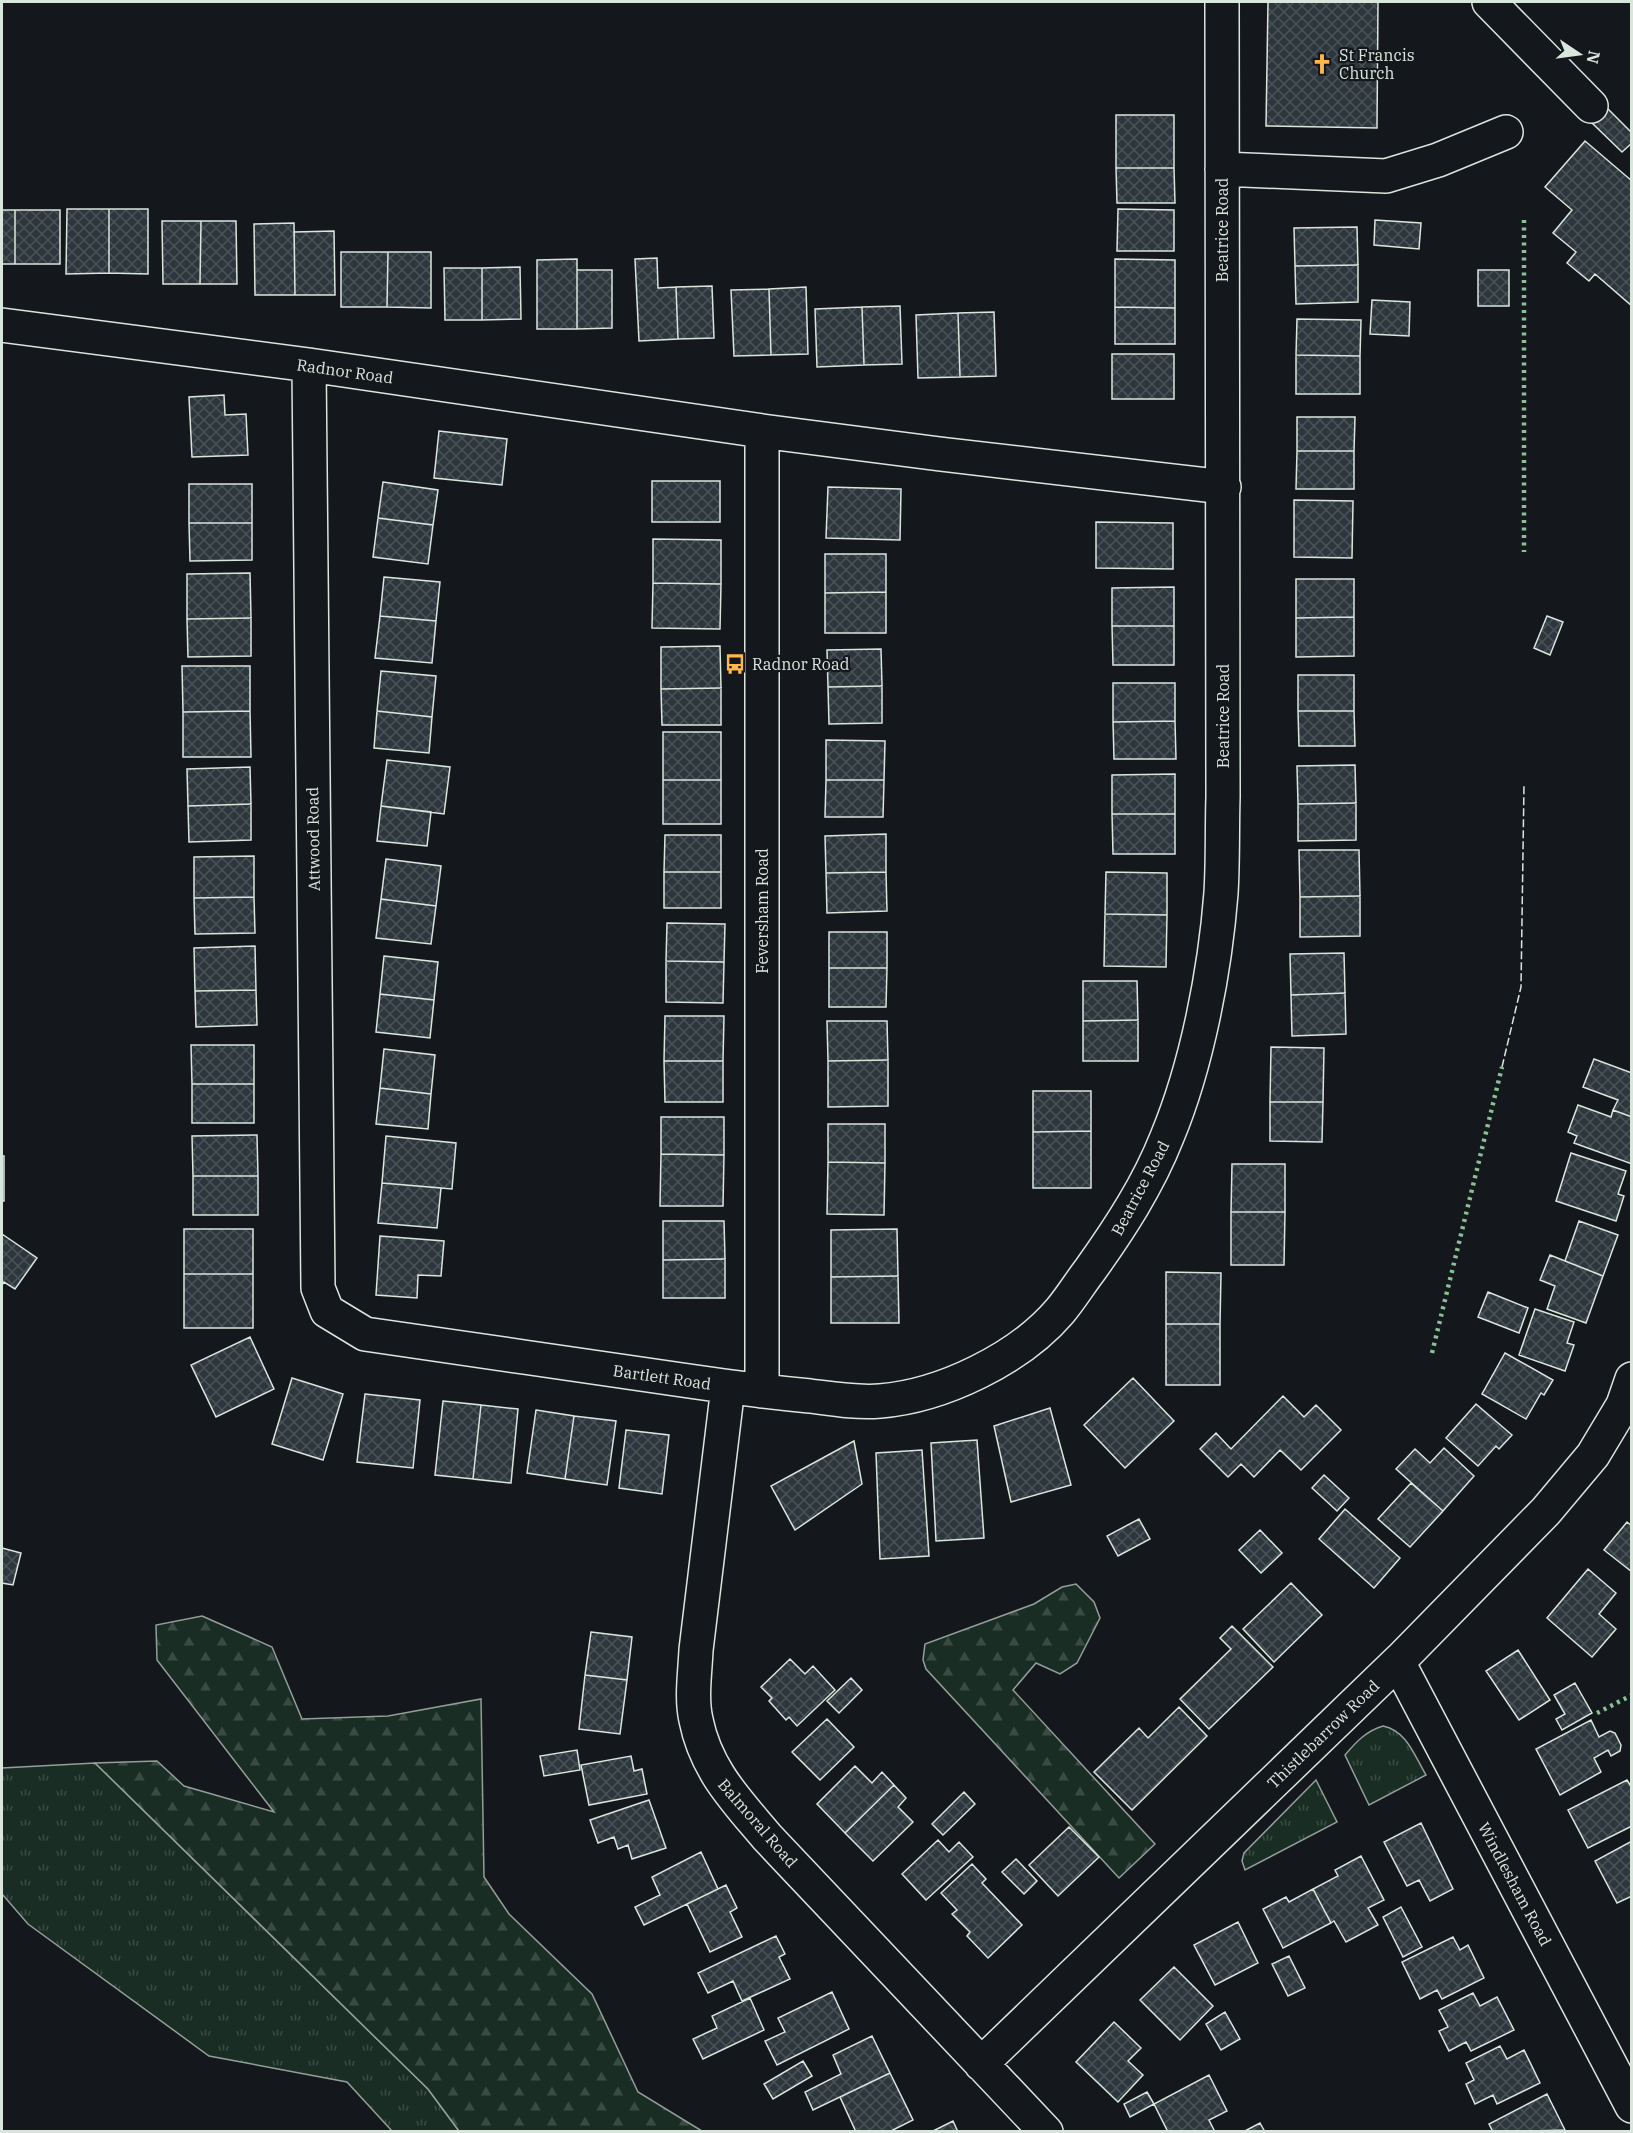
<svg xmlns="http://www.w3.org/2000/svg" width="1633" height="2133" font-family="'IBM Plex Serif',serif">
  <style>
    .grass { fill: url(#grass-tufts); stroke: #939e99; stroke-width: 1.5 }
    .forest { fill: url(#forest-firs); stroke: #939e99; stroke-width: 1.5 }
    .building { fill: url(#building-cross-hatch); stroke: #d8e6dc; stroke-width: 1.5 }
    .lines { fill: none; stroke-linecap: round; stroke-linejoin: round }
    .minor-casing { stroke: #d8e6dc; stroke-width: 36 }
    .minor { stroke: #14181c; stroke-width: 33 }
    .hedge { stroke: #8ac095; stroke-width: 4.5; stroke-dasharray: 3 4.5; stroke-linecap: butt }
    .fence { stroke: #d8e6dc; stroke-width: 1.5; stroke-dasharray: 8 3; stroke-linecap: butt }
    .labels { text-anchor: middle; stroke-width: 4.5; stroke-linejoin: round; paint-order: stroke }
    .poi-label { font-size: 16px; fill: #d8e6dc; stroke: #14181c; text-anchor: start }
    .street-label { font-size: 16px; fill: #d8e6dc; stroke: #14181c }
  </style>
  <defs>
    <pattern id="grass-tufts" width="24" height="20" patternUnits="userSpaceOnUse" patternTransform="scale(1.5)"><rect width="24" height="20" fill="#1a2d24"/><path d="M3 7l-1-3M5 7V3M7 7l1-3M15 17l-1-3M17 17v-4M19 17l1-3" fill="none" stroke="#3b4b43"/></pattern>
    <pattern id="forest-firs" width="22" height="20" patternUnits="userSpaceOnUse" patternTransform="scale(1.5)"><rect width="22" height="20" fill="#1a2d24"/><path d="M5 1l3.5 6h-7zM16 11l3.5 6h-7z" fill="#3b4b43"/></pattern>
    <pattern id="building-cross-hatch" width="8" height="8" patternUnits="userSpaceOnUse" patternTransform="scale(1.5)"><rect width="8" height="8" fill="#2c363c"/><path d="M0 0l8 8M0 8l8-8" fill="none" stroke="#4a5358"/></pattern>
  </defs>
  <rect width="100%" height="100%" fill="#14181c"/>
  <path class="grass" d="M1383 1726C1407 1731 1414 1755 1426 1775L1369 1805 1345 1755C1356 1742 1366 1731 1383 1726Z
    M95 1763 428 2089 459 2131H392L347 2082 209 2056 28 1924 2 1894V1768Z
    M1316 1780 1337 1822 1245 1870 1242 1861 1244 1853Z"/>
  <path class="forest" d="M1076 1584 1094 1602 1100 1618 1077 1663 1060 1674 1036 1663 1013 1690 1155 1844 1119 1878 926 1669 923 1660 925 1644 1034 1604 1062 1587Z
    M202 1616 272 1647 302 1719 388 1716 481 1699 484 1877 509 1914 592 1994 638 2092 702 2131H459L428 2089 95 1763 157 1761 184 1786 274 1812 157 1660 156 1625Z"/>
  <path class="building" d="M1268 2H1378L1377 128 1266 126Z
    M1607 108 1632 133V143L1622 152 1592 123Z
    M1116 115H1174V168H1116Z
    M1585 141 1632 181V306L1595 274 1589 281 1567 263 1576 252 1553 233 1572 210 1545 187Z
    M1116 168H1174L1175 203H1117Z
    M67 209H109V273L66 274Z
    M109 209H148V274L109 273Z
    M1118 209 1174 210V251H1117Z
    M2 210H15V264H2Z
    M15 210H60V264H15Z
    M1375 220 1421 223 1419 249 1374 245Z
    M162 221H201L200 284H163Z
    M201 221H236L237 284H200Z
    M294 223 295 295H255L254 224Z
    M1357 227 1358 265 1295 266 1294 228Z
    M334 231 335 295H295L294 232Z
    M341 252H388L387 307H341Z
    M388 252H431V308L387 307Z
    M657 258 658 288 676 287 678 339 639 341 635 259Z
    M577 259V329H537V260Z
    M1115 259 1175 260V308L1115 307Z
    M1358 265V302L1296 304 1295 266Z
    M520 267 521 319 482 320V268Z
    M444 268H482V320H445Z
    M577 270H612V328L577 329Z
    M1478 270H1509V306H1478Z
    M712 286 714 338 678 339 676 287Z
    M806 287 808 354 771 355 769 289Z
    M769 289 771 355 734 356 731 290Z
    M1372 300 1410 302 1409 336 1370 334Z
    M900 306 902 364 864 365 862 307Z
    M862 307 864 365 817 367 815 309Z
    M1115 307 1175 308V344H1115Z
    M994 312 996 376 960 377 958 313Z
    M958 313 960 377 918 378 916 315Z
    M1297 319 1361 320 1360 356 1296 355Z
    M1112 354H1174V399H1112Z
    M1296 355 1360 356V394H1296Z
    M224 395 225 415 246 414 248 455 192 457 189 397Z
    M1297 417H1355L1354 451H1297Z
    M439 431 507 439 502 485 434 478Z
    M1297 451H1354V489H1296Z
    M652 481H720V522H652Z
    M383 482 438 490 433 525 378 518Z
    M189 484H252V523H189Z
    M828 487 901 489 900 540 826 538Z
    M1294 500 1353 501 1352 558 1294 557Z
    M378 518 433 525 428 564 373 557Z
    M1096 522 1173 523V569L1096 568Z
    M189 523H252V560L190 561Z
    M653 539 721 540V584L653 583Z
    M825 554H886V592L825 593Z
    M250 573 251 618 187 619V574Z
    M384 577 440 582 436 621 380 616Z
    M1296 579H1354V617L1296 618Z
    M653 583 721 584 720 629 652 628Z
    M1174 587V626H1112V588Z
    M886 592V633H825V593Z
    M380 616 436 621 432 663 375 658Z
    M1547 616 1563 622 1550 655 1534 648Z
    M1354 617V656L1296 657V618Z
    M251 618V656L188 657 187 619Z
    M1112 626H1174V665H1113Z
    M720 646 721 688 661 689V647Z
    M881 649 882 686 828 687 827 650Z
    M182 666H250V711L183 712Z
    M381 671 436 676 432 717 377 711Z
    M1298 675H1354V711H1298Z
    M1113 683H1175V721L1113 722Z
    M882 686V723L829 724 828 687Z
    M721 688V725H662L661 689Z
    M250 711 251 757H183V712Z
    M377 711 432 717 429 753 374 748Z
    M1298 711H1354L1355 746H1299Z
    M1175 721 1176 759H1114L1113 722Z
    M663 732H721V780H663Z
    M826 740 885 741 884 780H826Z
    M387 760 450 767 444 814 381 806Z
    M1355 765 1356 803 1298 804 1297 766Z
    M250 767 251 804 188 806 187 769Z
    M1175 774V814H1112V775Z
    M663 780H721V824H663Z
    M826 780H884L883 817H825Z
    M1356 803V840L1298 841V804Z
    M251 804V840L189 842 188 806Z
    M381 806 431 812 427 846 377 841Z
    M1112 814H1175V854H1113Z
    M886 834V872L826 873 825 836Z
    M665 835H721V872H664Z
    M1299 850H1359L1360 896 1300 897Z
    M254 856V897L194 898V857Z
    M386 859 441 866 436 906 381 899Z
    M664 872H721V908H664Z
    M886 872 887 911 827 913 826 873Z
    M1106 872 1167 873V915L1105 914Z
    M1360 896V936L1300 937V897Z
    M254 897 255 933 195 934 194 898Z
    M381 899 436 906 431 944 376 938Z
    M1105 914 1167 915 1166 967 1104 966Z
    M667 923 725 924 724 962 666 961Z
    M829 932H887V968H829Z
    M255 946 256 990 195 991 194 948Z
    M1344 953 1345 993 1291 995 1290 954Z
    M384 956 438 962 434 1000 380 994Z
    M666 961 724 962 723 1003 666 1002Z
    M829 968H887L886 1007H829Z
    M1083 981H1137L1138 1020 1083 1021Z
    M256 990 257 1025 196 1027 195 991Z
    M1345 993 1346 1034 1292 1036 1291 995Z
    M380 994 434 1000 430 1038 376 1032Z
    M665 1016H724L723 1061H664Z
    M1138 1020V1061H1083V1021Z
    M827 1021H887L888 1060 828 1061Z
    M191 1045H254V1084H192Z
    M1271 1047 1324 1048 1323 1102H1270Z
    M384 1049 435 1055 431 1094 380 1088Z
    M1594 1059 1632 1073V1117L1613 1110 1618 1100 1583 1087Z
    M888 1060V1106L828 1107V1061Z
    M664 1061H723V1102H665Z
    M192 1084H254V1123H192Z
    M380 1088 431 1094 428 1129 376 1124Z
    M1033 1091H1091V1131L1033 1132Z
    M1270 1102H1323L1322 1142 1270 1141Z
    M1578 1105 1611 1117 1613 1110 1632 1117V1164L1574 1143 1577 1136 1568 1132Z
    M661 1117H724V1155L661 1154Z
    M828 1124H885V1163L828 1162Z
    M1091 1131V1188H1033V1132Z
    M257 1135 258 1176H193L192 1136Z
    M386 1136 456 1143 452 1189 382 1183Z
    M1571 1153 1626 1171 1618 1194 1624 1196 1616 1221 1556 1201Z
    M661 1154 724 1155 723 1206H660Z
    M2 1156H4V1201H2Z
    M828 1162 885 1163 884 1215 827 1214Z
    M1232 1164H1285V1212H1231Z
    M193 1176H258V1215H193Z
    M382 1183 441 1188 437 1228 378 1223Z
    M1231 1212H1285L1284 1265H1231Z
    M663 1221H724L725 1259 663 1260Z
    M1579 1221 1618 1235 1603 1276 1565 1261Z
    M184 1229H253V1274H184Z
    M897 1229 898 1276 831 1277V1230Z
    M2 1234 37 1258 15 1289 4 1282 2 1285Z
    M380 1236 444 1241 441 1276 418 1275 417 1298 376 1295Z
    M1550 1255 1603 1276 1586 1323 1547 1309 1555 1286 1540 1280Z
    M725 1259V1298H663V1260Z
    M1166 1272 1221 1273 1220 1324H1166Z
    M184 1274H253V1328H184Z
    M898 1276 899 1323H831V1277Z
    M1488 1292 1528 1308 1519 1333 1478 1317Z
    M1535 1309 1574 1322 1567 1343 1574 1345 1565 1371 1519 1355Z
    M1166 1324H1220V1385H1166Z
    M250 1337 274 1389 216 1417 191 1365Z
    M1505 1353 1553 1380 1544 1395 1541 1393 1526 1419 1482 1394Z
    M292 1378 343 1394 323 1460 272 1444Z
    M1133 1378 1174 1421 1125 1468 1084 1425Z
    M365 1394 420 1400 413 1468 357 1462Z
    M1283 1396 1304 1417 1316 1405 1341 1430 1301 1470 1280 1450 1254 1477 1241 1464 1228 1477 1200 1449 1216 1433 1231 1449Z
    M443 1401 481 1405 473 1479 435 1475Z
    M1476 1404 1512 1435 1499 1449 1496 1446 1478 1466 1446 1438Z
    M481 1405 518 1409 511 1483 473 1479Z
    M1050 1408 1071 1485 1011 1502 994 1426Z
    M536 1410 574 1416 565 1479 527 1473Z
    M574 1416 616 1421 607 1485 565 1479Z
    M626 1430 669 1435 662 1494 619 1488Z
    M977 1440 984 1538 936 1541 931 1443Z
    M854 1441 862 1484 795 1530 771 1486Z
    M1444 1448 1474 1476 1443 1511 1396 1469 1415 1449 1430 1463Z
    M922 1450 929 1556 880 1559 876 1453Z
    M1324 1475 1349 1498 1337 1511 1312 1488Z
    M1411 1483 1443 1511 1410 1547 1378 1519Z
    M1345 1509 1400 1558 1374 1588 1319 1539Z
    M1139 1519 1150 1539 1118 1556 1107 1536Z
    M1627 1522 1632 1526V1572L1604 1550Z
    M1260 1530 1282 1553 1261 1573 1239 1550Z
    M2 1548 21 1553 13 1585 2 1583Z
    M1588 1569 1616 1593 1599 1614 1616 1629 1592 1657 1547 1618Z
    M1291 1583 1322 1615 1274 1662 1243 1629Z
    M1232 1626 1273 1667 1209 1729 1180 1699 1231 1649 1220 1638Z
    M591 1632 632 1637 627 1680 585 1675Z
    M1518 1650 1550 1700 1519 1720 1486 1671Z
    M790 1659 805 1674 813 1666 835 1690 797 1726 789 1717 786 1720 769 1701 772 1698 761 1687Z
    M585 1675 627 1680 620 1734 579 1729Z
    M851 1678 862 1690 839 1713 827 1701Z
    M1575 1683 1592 1713 1562 1730 1556 1719 1565 1714 1554 1695Z
    M1179 1707 1207 1736 1132 1810 1094 1772 1139 1728 1148 1738Z
    M827 1719 854 1747 820 1780 792 1752Z
    M1591 1720 1599 1737 1610 1731 1615 1733 1621 1745 1620 1751 1611 1756 1608 1750 1594 1758 1601 1772 1560 1795 1536 1749Z
    M577 1750 580 1770 544 1776 540 1756Z
    M631 1756 634 1771 642 1769 647 1794 589 1805 581 1765Z
    M855 1766 872 1783 882 1772 894 1785 845 1833 817 1804Z
    M1627 1780 1632 1788V1826L1588 1848 1568 1810Z
    M894 1785 906 1798 898 1807 913 1822 873 1861 845 1833Z
    M964 1792 975 1804 943 1835 932 1824Z
    M649 1800 666 1848 632 1859 628 1845 618 1849 614 1837 598 1843 590 1820Z
    M1421 1823 1453 1889 1430 1901 1419 1880 1407 1886 1384 1842Z
    M1069 1827 1099 1857 1058 1896 1029 1865Z
    M938 1840 949 1852 959 1842 973 1857 926 1900 902 1874Z
    M1632 1841V1896L1617 1903 1595 1861Z
    M701 1852 718 1889 644 1925 635 1907 660 1895 652 1877Z
    M1361 1856 1384 1900 1368 1908 1378 1925 1346 1942 1334 1921 1331 1923 1313 1889 1338 1876 1335 1870Z
    M1016 1859 1037 1881 1024 1894 1002 1872Z
    M972 1864 986 1879 982 1883 1022 1925 988 1958 967 1936 970 1932 952 1914 957 1910 941 1893Z
    M726 1885 737 1908 730 1912 742 1937 710 1952 687 1904Z
    M1313 1889 1331 1923 1283 1948 1263 1909 1286 1897 1289 1902Z
    M1401 1907 1422 1947 1403 1957 1383 1917Z
    M1238 1922 1258 1963 1215 1985 1194 1945Z
    M776 1936 785 1954 779 1957 790 1979 742 2001 733 1981 708 1993 698 1973Z
    M1453 1937 1460 1950 1468 1945 1484 1978 1442 1999 1437 1990 1420 1999 1402 1962Z
    M1289 1956 1305 1988 1288 1996 1272 1964Z
    M1174 1967 1213 2006 1180 2040 1140 2000Z
    M832 1992 849 2029 777 2065 765 2041 785 2032 778 2018Z
    M1473 1993 1480 2006 1497 1997 1514 2030 1471 2051 1466 2042 1449 2051 1439 2031 1448 2027 1439 2010Z
    M750 1998 764 2030 703 2059 693 2039 717 2028 712 2016Z
    M1225 2012 1240 2039 1221 2050 1206 2024Z
    M1114 2022 1141 2048 1128 2061 1143 2075 1118 2102 1076 2062Z
    M872 2036 890 2073 813 2110 805 2092 841 2074 833 2055Z
    M1500 2046 1507 2059 1524 2050 1540 2083 1497 2104 1493 2095 1475 2104 1466 2084 1474 2080 1466 2063Z
    M803 2061 812 2076 773 2099 764 2084Z
    M890 2073 913 2120 889 2132H856L840 2097Z
    M1209 2075 1227 2111 1209 2120 1215 2132H1168L1154 2104Z
    M1147 2092 1154 2104 1130 2117 1124 2104Z
    M1547 2094 1565 2130 1493 2132 1489 2124Z
    M953 2121 958 2132H931Z
    M1260 2123 1265 2132H1243Z"/>
  <g class="lines">
    <g class="minor-casing">
      <path id="minor" d="M1489 2 1591 106
        M1222 169 1386 176 1438 160 1506 132
        M2 325 309 365 762 431 940 454 1224 487
        M309 365 318 1288 327 1311 365 1334C473 1350 581 1365 689 1381 729 1387 769 1392 810 1396 833 1399 857 1403 880 1401 942 1396 1019 1359 1060 1311 1071 1298 1080 1283 1090 1270 1120 1228 1148 1185 1167 1137 1197 1065 1215 971 1221 893 1223 861 1222 829 1223 797L1222 2
        M762 431V1391
        M728 1387 696 1650C695 1673 691 1698 696 1720 706 1770 736 1800 767 1837L1046 2132
        M1398 1662 1632 2106
        M981 2064 1401 1659 1546 1511 1593 1455 1623 1405 1632 1379"/>
    </g>
    <use href="#minor" class="minor"/>
    <path class="hedge" d="M1524 220V552
      M1432 1353 1502 1067
      M1597 1713 1632 1695"/>
    <path class="fence" d="M1502 1067 1521 987 1524 784"/>
  </g>
  <defs>
    <g id="church-bare" transform="scale(1.62)"><path d="M-1.2-6h2.4v3.5h3.3v2.4h-3.3V6h-2.4V-.1h-3.3v-2.4h3.3Z" fill="#ffb74d" stroke="#14181c" stroke-width="2.5" paint-order="stroke"/></g>
    <g id="bus-bare" transform="scale(1.62)"><path d="M-5-6H5V4H4V6H2V4H-2V6H-4V4H-5ZM-3.5-4V0h7V-4ZM-3.5 1.2v1.5H-2V1.2ZM2 1.2v1.5H3.5V1.2Z" fill="#ffb74d" stroke="#14181c" stroke-width="2.5" paint-order="stroke"/></g>
  </defs>
  <g fill-rule="evenodd">
    <use href="#church-bare" x="1322" y="64"/>
    <use href="#bus-bare" x="735" y="664"/>
  </g>
  <g class="labels">
    <g class="poi-label">
      <text x="1339" y="61">St Francis<tspan x="1339" dy="18">Church</tspan></text>
      <text x="752" y="670">Radnor Road</text>
    </g>
    <g class="street-label">
      <text transform="translate(1222 230) rotate(-90)" y="6">Beatrice Road</text>
      <text transform="translate(345 371) rotate(8)" y="6">Radnor Road</text>
      <text transform="translate(1223 716) rotate(-90)" y="6">Beatrice Road</text>
      <text transform="translate(313 839) rotate(-91)" y="6">Attwood Road</text>
      <text transform="translate(762 911) rotate(-90)" y="6">Feversham Road</text>
      <text transform="translate(1140 1188) rotate(-62)" y="6">Beatrice Road</text>
      <text transform="translate(662 1377) rotate(8)" y="6">Bartlett Road</text>
      <text transform="translate(1323 1734) rotate(-44)" y="6">Thistlebarrow Road</text>
      <text transform="translate(758 1823) rotate(49)" y="6">Balmoral Road</text>
      <text transform="translate(1515 1884) rotate(62)" y="6">Windlesham Road</text>
    </g>
  </g>
  <rect width="1633" height="2133" fill="none" stroke="#d8e6dc" stroke-width="6"/>
  <g transform="translate(1579 54) rotate(103)" stroke="#14181c" stroke-width="4.5" paint-order="stroke">
  <path d="M0-4.5L10 22L0 15L-10 22Z" fill="#d8e6dc"/>
  <text y="-9" font-size="16" font-weight="bold" text-anchor="middle" fill="#d8e6dc">N</text>
  </g>
</svg>
